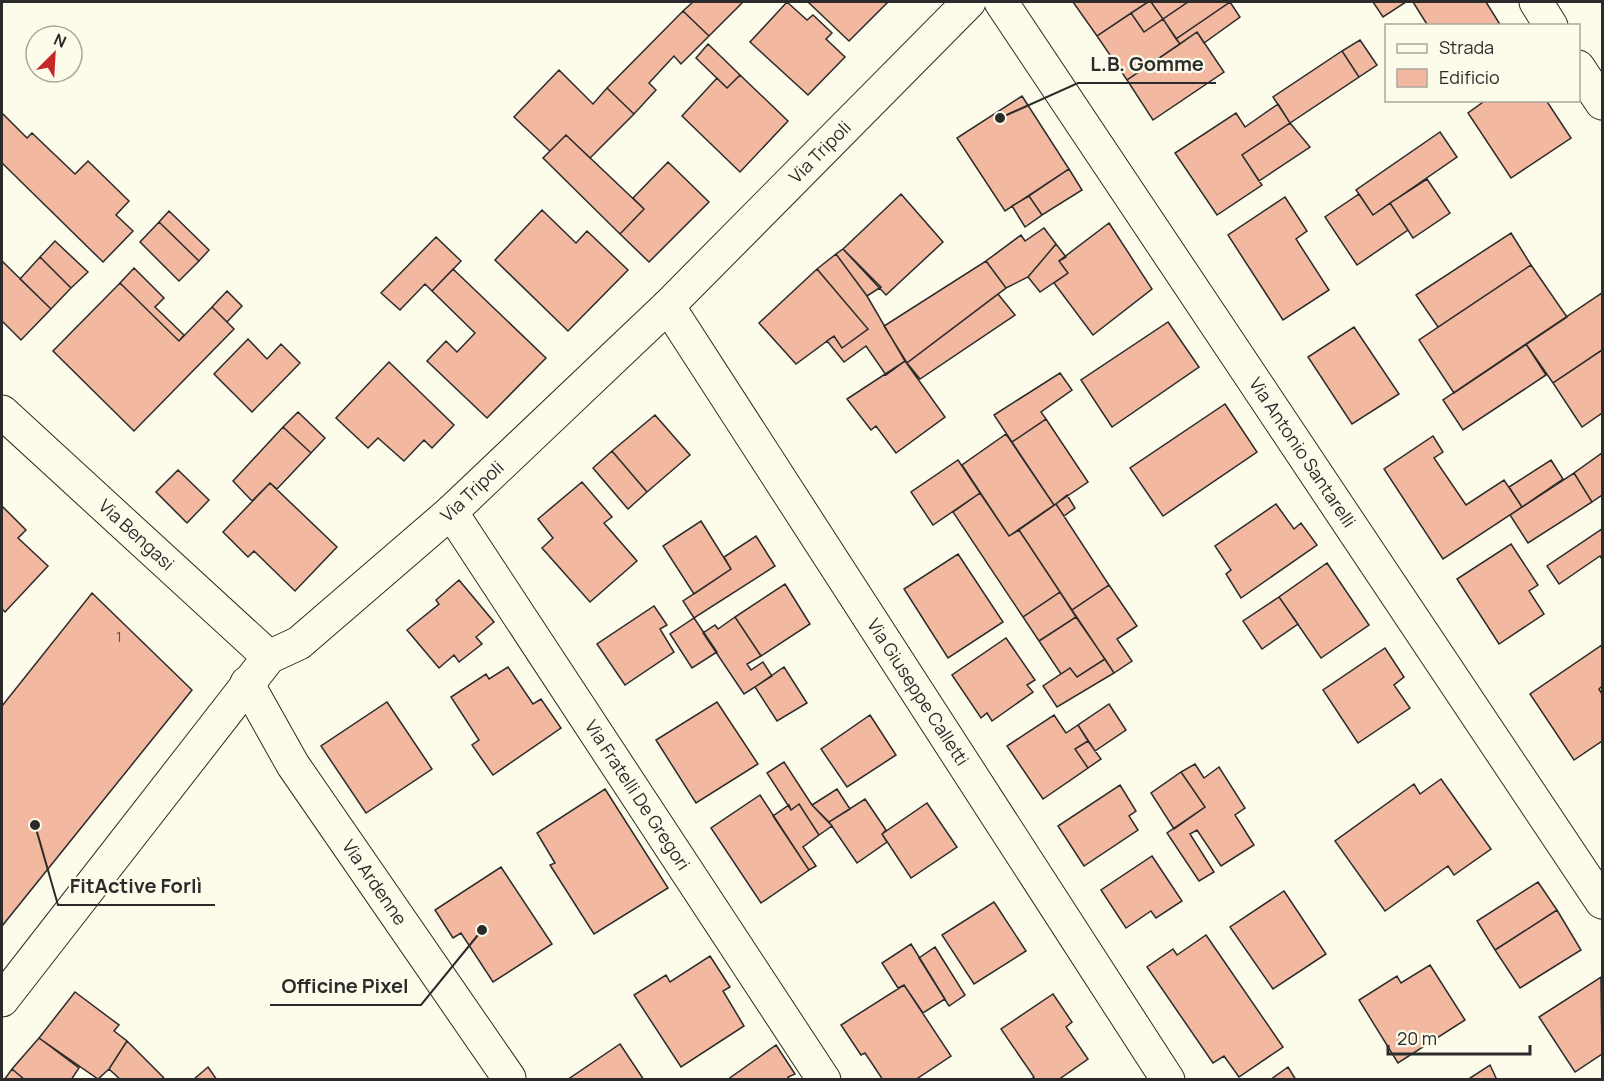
<svg xmlns="http://www.w3.org/2000/svg" width="1604" height="1081" font-family="Manrope,sans-serif">
  <style>
    .building { fill: #f2b8a0; stroke: #2b2b2b; stroke-width: 1.5 }
    .lines { fill: none; stroke-linecap: round; stroke-linejoin: round }
    .minor-casing { stroke: #2b2b2b; stroke-width: 35 }
    .minor { stroke: #fdfbea; stroke-width: 33 }
    .labels { text-anchor: middle; stroke-width: 4.5; stroke-linejoin: round; paint-order: stroke }
    .number-label { font-size: 15px; fill: #5d4e48 }
    .street-label { font-size: 18px; fill: #2b2b2b; stroke: #fdfbea }
    .leader { fill: none; stroke: #2b2b2b; stroke-width: 2 }
    .callout-dot { fill: #2b2b2b; stroke: #fdfbea; stroke-width: 2 }
    .callout-label { font-size: 20px; text-anchor: middle; font-weight: bold; fill: #2b2b2b; stroke: #fdfbea; stroke-width: 4.5; stroke-linejoin: round; paint-order: stroke }
  </style>
  <rect width="100%" height="100%" fill="#fdfbea"/>
  <path class="building" d="M693 2H743L709 36 683 11Z
    M787 2 807 20 813 15 832 33 826 39 845 57 808 95 750 42Z
    M808 2H888L849 41Z
    M1073 2H1148L1097 36Z
    M1148 2H1151L1163 19 1144 32 1131 13Z
    M1151 2H1188L1163 19Z
    M1188 2H1230L1176 39 1163 19Z
    M1230 2 1240 17 1204 43 1197 32 1180 44 1176 39Z
    M1373 2H1406L1383 17Z
    M1413 2H1486L1501 26H1428Z
    M683 11 709 36 681 64 674 56 649 83 656 90 634 114 607 88Z
    M1131 13 1144 32 1163 19 1180 44 1127 80 1097 36Z
    M1197 32 1224 72 1153 120 1127 80Z
    M1360 40 1377 65 1359 77 1342 51Z
    M708 44 740 75 727 88 696 58Z
    M1342 51 1359 77 1290 123 1273 97Z
    M559 70 593 104 607 88 634 114 590 158 566 135 550 151 514 117Z
    M740 75 788 121 740 172 682 116 717 78 727 88Z
    M1022 96 1069 169 1005 211 957 138Z
    M1486 100H1546L1571 138 1511 178 1468 113Z
    M1278 104 1290 123 1242 155 1262 185 1217 215 1175 153 1236 113 1245 127Z
    M2 113 27 138 32 133 75 174 88 161 129 201 116 215 133 231 103 262 2 163Z
    M1290 123 1310 147 1259 181 1242 155Z
    M1440 132 1457 157 1373 215 1356 190Z
    M566 135 644 209 620 234 543 158Z
    M668 162 709 202 649 262 620 234 644 209 633 198Z
    M1069 169 1082 190 1042 215 1029 196Z
    M1427 179 1450 213 1413 238 1390 203Z
    M901 194 943 242 886 295 843 249Z
    M1359 194 1373 215 1390 203 1408 230 1357 265 1325 217Z
    M1029 196 1042 215 1025 227 1012 206Z
    M1285 197 1307 231 1296 239 1329 290 1283 320 1228 235Z
    M542 210 576 243 587 231 628 270 568 331 495 260Z
    M169 211 209 250 199 261 159 222Z
    M159 222 199 261 179 281 140 242Z
    M1109 223 1152 289 1093 335 1054 283 1068 273 1059 261Z
    M1044 228 1056 244 1028 277 1006 288 986 261 1021 235 1025 241Z
    M1511 233 1531 265 1438 327 1416 295Z
    M436 237 461 261 432 291 425 284 400 310 381 293Z
    M55 241 88 272 71 288 40 257Z
    M1056 244 1066 257 1059 261 1068 273 1040 292 1028 277Z
    M843 249 881 287 867 296 836 254Z
    M836 254 867 296 905 361 886 375 866 346 844 362 827 341 834 336 842 348 868 329 817 269Z
    M40 257 71 288 51 309 20 279Z
    M2 261 51 309 21 340 2 321Z
    M986 261 1006 288 907 363 884 326Z
    M1531 265 1567 317 1454 393 1419 340Z
    M134 268 164 298 155 307 184 335 179 341 120 283Z
    M453 269 546 358 487 418 427 361 446 341 457 352 475 333 432 291Z
    M817 269 868 329 842 348 834 336 796 364 759 323Z
    M120 283 179 341 212 307 234 329 134 431 53 351Z
    M227 291 242 306 227 322 212 307Z
    M1602 293V350L1553 383 1526 344Z
    M998 294 1015 315 920 379 907 363Z
    M1168 322 1199 367 1112 427 1081 380Z
    M1354 327 1399 394 1352 424 1308 357Z
    M248 339 267 359 281 344 300 363 252 412 214 374Z
    M1526 344 1546 375 1463 430 1443 400Z
    M1602 350V413L1582 427 1553 383Z
    M905 361 945 417 896 453 876 426 871 430 847 399Z
    M389 362 454 425 432 448 424 440 404 461 378 438 368 448 336 418Z
    M1060 373 1072 390 1041 412 1046 419 1012 442 994 415Z
    M1225 404 1257 452 1163 516 1130 468Z
    M298 412 325 438 311 453 283 427Z
    M655 415 690 455 647 492 612 451Z
    M1046 419 1088 482 1054 505 1012 442Z
    M283 427 311 453 277 489 270 483 252 501 233 481Z
    M1006 434 1054 505 1009 536 962 465Z
    M1433 436 1443 452 1434 458 1466 505 1504 480 1522 507 1443 559 1384 469Z
    M612 451 647 492 628 509 593 468Z
    M1602 453V495L1592 502 1574 473Z
    M958 460 980 493 933 525 911 492Z
    M1551 460 1563 479 1522 507 1509 487Z
    M178 470 209 500 187 523 156 492Z
    M1574 473 1592 502 1528 543 1510 515Z
    M582 482 612 517 604 523 637 561 590 602 542 548 553 538 538 519Z
    M270 483 337 547 295 591 254 551 248 557 223 532Z
    M980 493 1009 536 1019 530 1060 592 1023 617 953 512Z
    M1067 495 1075 508 1064 516 1056 504Z
    M1056 504 1109 585 1072 610 1019 530Z
    M1276 504 1294 529 1301 523 1317 545 1241 598 1226 574 1231 570 1215 546Z
    M2 506 26 530 18 538 48 566 5 612 2 609Z
    M701 521 731 569 694 594 663 546Z
    M1602 529V559L1600 556 1559 584 1547 566Z
    M756 536 775 566 694 618 683 601 731 569 724 557Z
    M1511 544 1538 585 1529 591 1544 614 1499 644 1457 579Z
    M958 554 1003 622 948 658 904 589Z
    M1327 563 1369 625 1321 658 1279 597Z
    M459 580 494 622 476 637 482 644 459 662 454 655 439 668 407 630 439 604 436 600Z
    M785 584 810 624 761 656 735 617Z
    M1109 585 1137 626 1117 639 1132 661 1114 673 1072 610Z
    M1060 592 1076 617 1039 641 1023 617Z
    M92 593 192 690 2 926V706Z
    M1279 597 1298 624 1262 649 1243 621Z
    M654 606 667 625 660 629 674 652 625 685 597 644Z
    M735 617 761 656 747 664 751 670 763 662 772 676 744 694 703 633 715 625 718 629Z
    M1076 617 1105 659 1077 677 1070 668 1061 674 1039 641Z
    M694 618 717 652 692 668 670 634Z
    M1006 638 1035 680 1027 685 1033 692 992 721 987 713 981 718 952 675Z
    M1602 645V686L1599 689 1602 694V741L1574 760 1530 694Z
    M1385 648 1404 677 1394 685 1410 708 1358 743 1323 690Z
    M1105 659 1114 673 1057 707 1043 686 1070 668 1077 677Z
    M508 667 533 704 541 699 561 728 493 775 472 745 479 740 451 697 486 674 489 679Z
    M784 667 807 703 777 721 755 687Z
    M387 702 432 769 366 813 321 746Z
    M717 702 758 764 696 803 656 740Z
    M1109 704 1126 730 1095 751 1078 725Z
    M870 715 896 755 847 787 821 749Z
    M1054 715 1066 733 1078 725 1088 741 1075 749 1088 768 1043 799 1007 746Z
    M1088 741 1101 759 1088 768 1075 749Z
    M784 762 812 805 832 826 819 835 799 804 791 810 767 773Z
    M1195 764 1204 778 1219 767 1245 808 1235 815 1254 845 1221 866 1197 830 1190 834 1214 872 1199 881 1167 833 1205 807 1181 772Z
    M1181 772 1205 807 1174 829 1151 793Z
    M1441 779 1491 849 1454 875 1448 866 1385 911 1335 841 1414 784 1420 794Z
    M1120 785 1136 811 1129 816 1138 830 1084 866 1058 826Z
    M605 789 668 888 594 934 550 865 555 863 537 833Z
    M837 789 850 809 829 822 812 805Z
    M760 795 809 870 761 903 711 828Z
    M865 799 886 830 882 834 887 842 857 863 829 822Z
    M927 803 957 847 911 878 882 834Z
    M799 804 819 835 803 847 816 866 809 870 773 816 789 805 791 810Z
    M1152 856 1182 901 1156 918 1151 911 1126 928 1101 890Z
    M501 867 552 944 493 982 461 933 453 938 435 910Z
    M1538 882 1557 910 1495 950 1477 921Z
    M1284 891 1326 954 1273 989 1230 927Z
    M994 902 1026 951 974 984 942 935Z
    M1557 910 1581 950 1520 988 1495 950Z
    M1206 935 1283 1047 1239 1077 1224 1056 1213 1063 1147 967 1173 949 1177 955Z
    M911 944 945 999 923 1013 904 985 898 988 882 963Z
    M935 947 965 995 949 1006 919 958Z
    M710 956 730 987 723 991 744 1026 681 1067 634 995 666 975 670 982Z
    M1430 965 1465 1020 1398 1063 1359 1000 1397 976 1401 983Z
    M1601 977 1602 1054 1575 1072 1539 1017Z
    M904 985 951 1056 915 1080H883L865 1053 861 1055 841 1025Z
    M75 992 119 1025 114 1031 127 1041 109 1069 98 1079 39 1038Z
    M1053 994 1072 1022 1066 1027 1088 1059 1058 1080H1030L1034 1077 1001 1029Z
    M39 1038 79 1068 71 1080H25L12 1069Z
    M127 1041 163 1077 165 1080H121L109 1069Z
    M620 1044 644 1080H567Z
    M776 1045 795 1074 788 1077 790 1080H727Z
    M1490 1065 1497 1080H1467Z
    M208 1067 217 1080H193Z
    M1288 1067 1296 1080H1270Z
    M12 1069 25 1080H4Z"/>
  <g class="lines">
    <g class="minor-casing">
      <g id="minor">
        <path id="s1" d="M1001 2 1602 902"/>
        <path d="M1536 2 1551 26"/>
        <path d="M1578 67 1602 103"/>
        <path id="s2" d="M668 306 1168 1080"/>
        <path id="s3" d="M2 412 269 657"/>
        <path id="s4" d="M451 512 824 1080"/>
        <path id="s5" d="M247 683 293 765 509 1078"/>
        <path id="s6" d="M2 1000 269 657 299 643 451 512 668 306 969 2"/>
      </g>
    </g>
    <use href="#minor" class="minor"/>
  </g>
  <g class="labels">
    <g class="number-label">
      <text x="119" y="642">1</text>
    </g>
    <g class="street-label">
      <text dy="6" stroke="none"><textPath href="#s6" startOffset="1184">Via Tripoli</textPath></text>
      <text dy="6" stroke="none"><textPath href="#s1" startOffset="542">Via Antonio Santarelli</textPath></text>
      <text dy="6" stroke="none"><textPath href="#s6" startOffset="698">Via Tripoli</textPath></text>
      <text dy="6" stroke="none"><textPath href="#s3" startOffset="182">Via Bengasi</textPath></text>
      <text dy="6" stroke="none"><textPath href="#s2" startOffset="460">Via Giuseppe Calletti</textPath></text>
      <text dy="6" stroke="none"><textPath href="#s4" startOffset="339">Via Fratelli De Gregori</textPath></text>
      <text dy="6" stroke="none"><textPath href="#s5" startOffset="237">Via Ardenne</textPath></text>
    </g>
  </g>
  <path class="leader" d="M1000 118L1078 83H1216M35 825L58 905H215M482 930L421 1005H270"/>
  <g class="callout-dot">
    <circle cx="1000" cy="118" r="6"/>
    <circle cx="35" cy="825" r="6"/>
    <circle cx="482" cy="930" r="6"/>
  </g>
  <g class="callout-label">
    <text x="1147" y="71">L.B. Gomme</text>
    <text x="136" y="893">FitActive Forlì</text>
    <text x="345" y="993">Officine Pixel</text>
  </g>
  <rect width="1604" height="1081" fill="none" stroke="#2b2b2b" stroke-width="6"/>
  <rect x="1385" y="24" width="195" height="78" fill="#fdfbea" stroke="#a9a89e" stroke-width="1.5"/>
  <rect x="1397" y="44" width="30" height="9" fill="#fdfbea" stroke="#a9a89e" stroke-width="1.5"/>
  <text x="1439" y="54" font-size="18" fill="#2b2b2b">Strada</text>
  <rect x="1397" y="69" width="30" height="18" fill="#f2b8a0" stroke="#a9a89e" stroke-width="1.5"/>
  <text x="1439" y="84" font-size="18" fill="#2b2b2b">Edificio</text>
  <g transform="translate(54 54) rotate(24)"><circle r="28" fill="#fdfbea" stroke="#a9a89e" stroke-width="1.5"/>
  <path d="M0-4.5L10 22L0 15L-10 22Z" fill="#c62828"/>
  <text y="-9" font-size="16" font-weight="bold" text-anchor="middle" fill="#2b2b2b">N</text>
  </g>
  <path d="M1388 1045v9h142v-9" fill="none" stroke="#2b2b2b" stroke-width="3"/>
  <text x="1397" y="1045" font-size="18" fill="#2b2b2b" stroke="#fdfbea" stroke-width="4.5" paint-order="stroke">20 m</text>
</svg>
